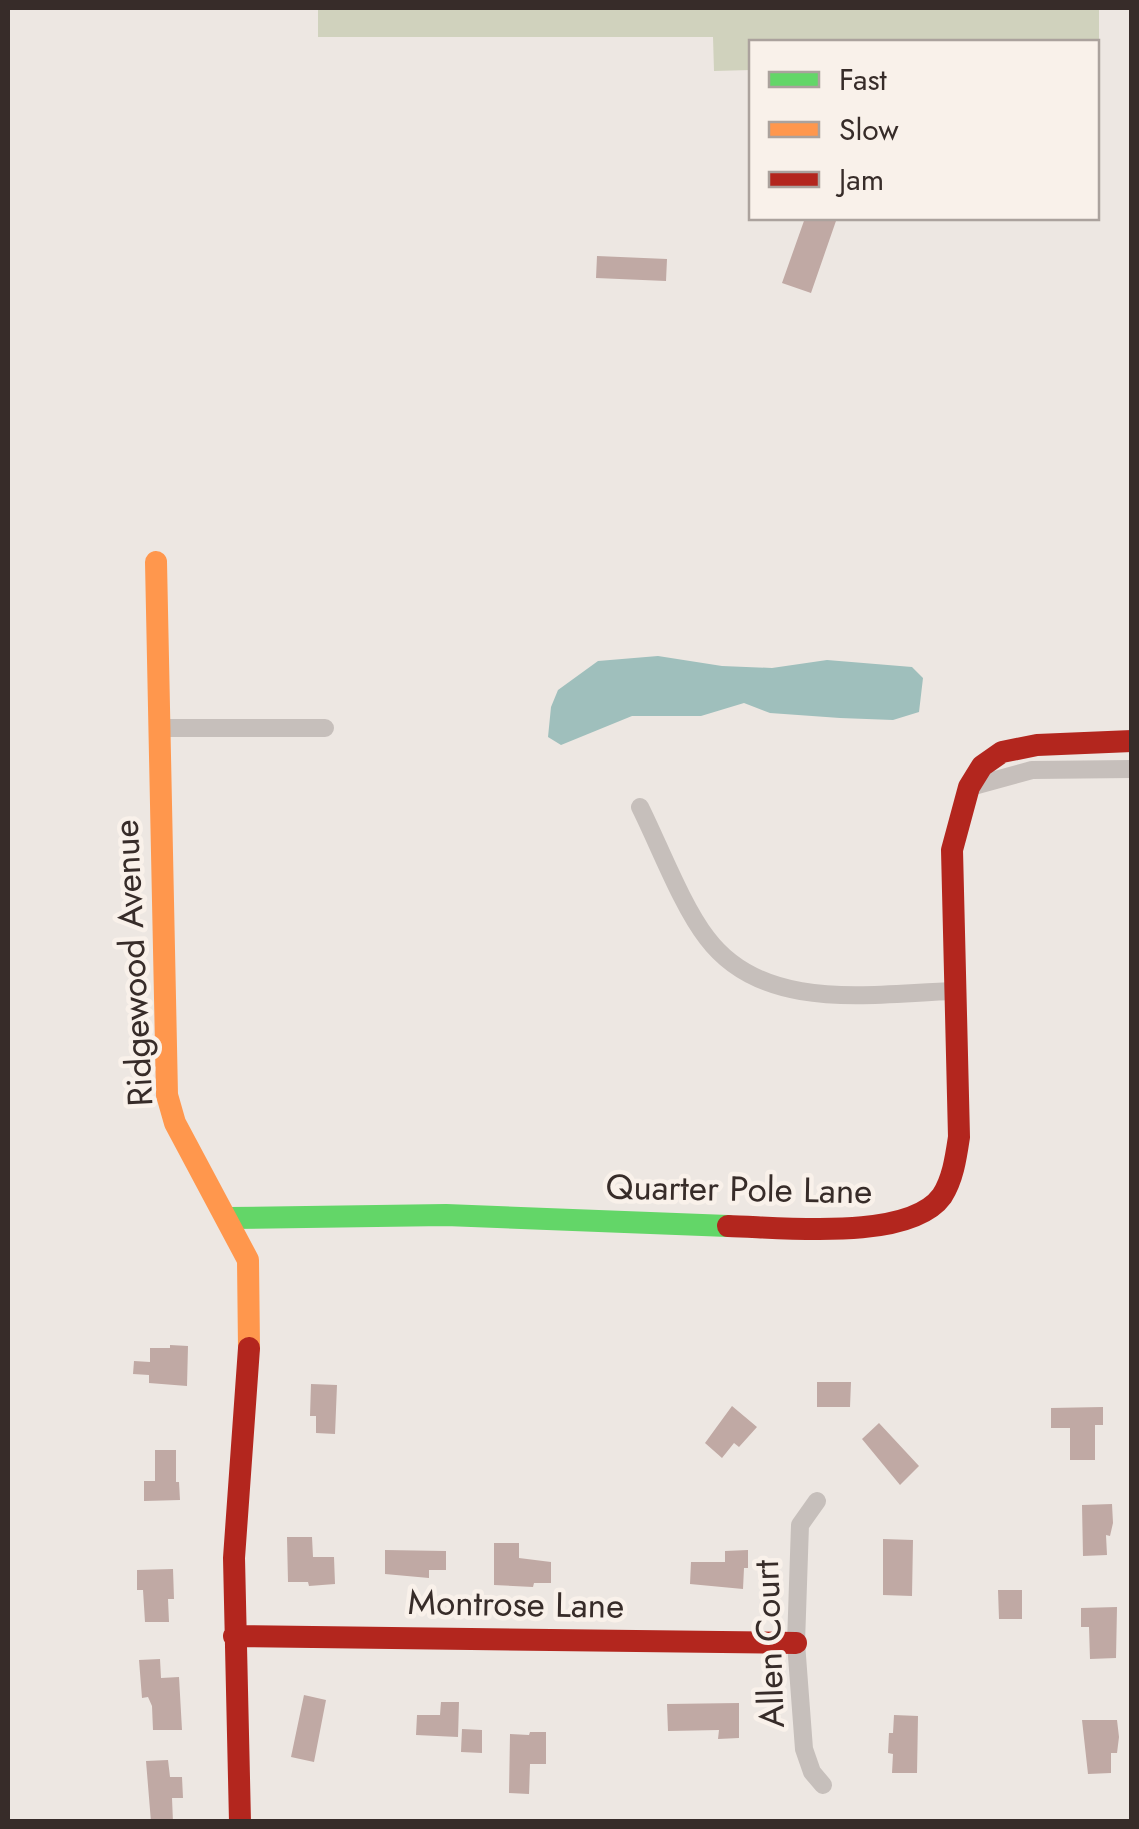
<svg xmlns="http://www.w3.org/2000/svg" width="1139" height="1829" font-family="Jost,sans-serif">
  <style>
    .green { fill: #d0d2bd }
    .water { fill: #9fbfbc }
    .building { fill: #c0a9a4 }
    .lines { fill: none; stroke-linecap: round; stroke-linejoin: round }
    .street { stroke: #c6bfbb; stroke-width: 18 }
    .fast { stroke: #63d668; stroke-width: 22 }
    .slow { stroke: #ff974d; stroke-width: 22 }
    .jam { stroke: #b3261e; stroke-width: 22 }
    .labels { text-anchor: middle; stroke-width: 9; stroke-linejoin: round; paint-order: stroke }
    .street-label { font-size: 35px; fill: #372c29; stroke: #f9f1ea }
  </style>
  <rect width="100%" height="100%" fill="#ede7e2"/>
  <path class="green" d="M318 8H1099V65H1097L1096 42H752L751 70 714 71 713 37H318Z"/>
  <path class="water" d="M658 656 722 666 772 668 827 660 912 667 923 678 919 712 893 720 840 718 770 713 744 703 701 716H632L561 745 548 737 551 707 558 690 598 661Z"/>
  <path class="building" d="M805 218H837L811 293 782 283Z
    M597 256 667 259 666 281 596 278Z
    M170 1345 188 1346 187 1386 149 1383V1375L133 1374 134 1361 150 1362V1348H170Z
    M817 1382H851L850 1407H817Z
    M311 1384 337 1385 335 1434 316 1433V1416H310Z
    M732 1406 757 1427 739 1447 734 1443 722 1458 705 1443Z
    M1103 1407V1425H1095V1460H1070V1428H1051V1408Z
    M879 1423 919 1466 900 1485 862 1439Z
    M155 1450H176V1482H179L180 1500 144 1501V1481H155Z
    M1112 1504 1113 1523 1110 1536 1106 1535 1107 1555 1083 1556 1082 1505Z
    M287 1537H312L313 1557H334L335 1584 309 1586 308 1582H288Z
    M883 1539 913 1540 912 1596 883 1595Z
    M494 1543H519V1558L551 1562V1583H534L533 1587 494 1585Z
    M385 1550 446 1551V1570H429V1578L385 1574Z
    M748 1550V1568H744L743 1589 690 1584 691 1562H725V1551Z
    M173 1569 174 1599H168L169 1622H145L143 1590H137V1570Z
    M998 1590H1022V1619H999Z
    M1117 1607 1116 1658 1090 1659 1089 1627H1081V1608Z
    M160 1659 161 1678 179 1677 182 1730H153L152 1706 148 1697 142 1698 139 1660Z
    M304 1695 326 1700 314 1762 291 1757Z
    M441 1702H459L458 1737 416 1735 417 1715H440Z
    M739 1703V1738L718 1739 719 1730 668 1731 667 1704Z
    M894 1715 918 1716 917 1773H892L893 1754 888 1753 889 1733H893Z
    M1082 1720H1117L1119 1737 1117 1753H1111V1773L1088 1774Z
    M462 1729 482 1730V1753L461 1752Z
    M530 1732H546V1764H530L529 1794 509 1793 510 1734 529 1735Z
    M168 1760 170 1777H182L183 1798H172L173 1822H151L146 1761Z"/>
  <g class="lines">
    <path class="street" d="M159 728H325
      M970 787 1032 770 1132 769
      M640 807C659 845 682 906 707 938 764 1014 873 993 955 991
      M817 1501 800 1525 796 1643 804 1749 812 1772 823 1785"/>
    <path class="fast" d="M229 1218 446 1215 728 1226"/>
    <path class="slow" d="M156 562 167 1095 175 1123 248 1260 249 1348"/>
    <path class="jam" d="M728 1226C781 1227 909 1242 942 1196 953 1179 956 1157 959 1137L952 850 969 787 982 766 1002 752 1037 745 1132 741
      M234 1636 796 1643
      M240 1822 234 1558 249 1348"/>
  </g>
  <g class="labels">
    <g class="street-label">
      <text transform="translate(133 963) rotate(-93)" y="12">Ridgewood Avenue</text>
      <text transform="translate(739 1189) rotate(1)" y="12">Quarter Pole Lane</text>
      <text transform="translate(516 1604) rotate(1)" y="12">Montrose Lane</text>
      <text transform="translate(769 1644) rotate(-92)" y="12">Allen Court</text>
    </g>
  </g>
  <rect width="1139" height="1829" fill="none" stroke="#372c29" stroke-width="20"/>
  <rect x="749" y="40" width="350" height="180" fill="#f9f1ea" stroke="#aba29d" stroke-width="2.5"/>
  <rect x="769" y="72" width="50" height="15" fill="#63d668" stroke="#aba29d" stroke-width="2.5"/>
  <text x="839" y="90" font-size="30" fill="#372c29">Fast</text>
  <rect x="769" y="122" width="50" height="15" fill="#ff974d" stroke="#aba29d" stroke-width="2.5"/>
  <text x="839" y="140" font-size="30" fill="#372c29">Slow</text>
  <rect x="769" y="172" width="50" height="15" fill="#b3261e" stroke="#aba29d" stroke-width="2.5"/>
  <text x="839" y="190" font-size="30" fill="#372c29">Jam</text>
</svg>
